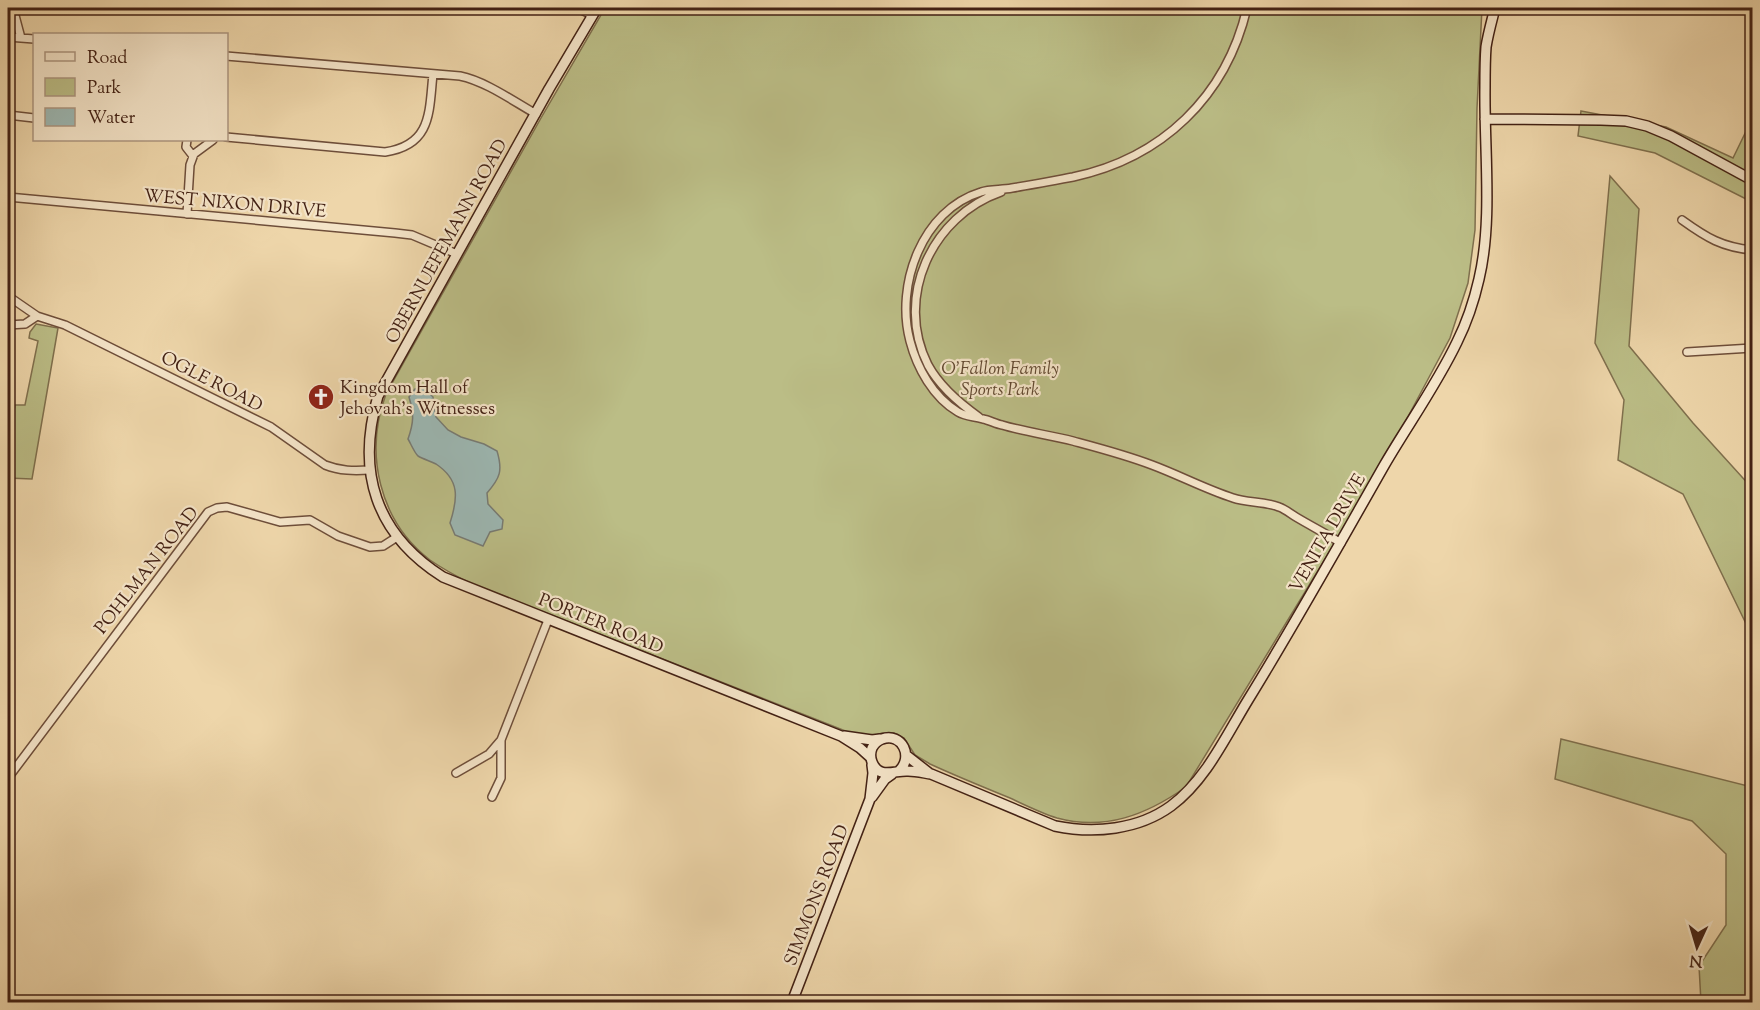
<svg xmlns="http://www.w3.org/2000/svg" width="1760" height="1010" font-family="'Sorts Mill Goudy',serif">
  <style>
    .green { fill: #bbbd86; stroke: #7f6f4d; stroke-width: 1.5 }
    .water { fill: #9cb7b2; stroke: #787b73; stroke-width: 1.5 }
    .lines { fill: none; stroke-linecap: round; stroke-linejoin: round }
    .street-casing { stroke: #6e4e3a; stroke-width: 10 }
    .secondary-casing { stroke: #432114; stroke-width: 12 }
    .street { stroke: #f4e4c8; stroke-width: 7 }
    .secondary { stroke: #f4e4c8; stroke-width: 9 }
    .labels { text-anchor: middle; stroke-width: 4.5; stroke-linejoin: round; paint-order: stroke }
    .street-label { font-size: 18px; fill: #432114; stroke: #f4e4c8 }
    .park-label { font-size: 18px; font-style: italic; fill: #614830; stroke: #f4e4c8 }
    .poi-label { font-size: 18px; fill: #432114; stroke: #f4e4c8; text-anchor: start }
  </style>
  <rect width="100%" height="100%" fill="#eed6aa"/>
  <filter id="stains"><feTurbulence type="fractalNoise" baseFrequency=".00333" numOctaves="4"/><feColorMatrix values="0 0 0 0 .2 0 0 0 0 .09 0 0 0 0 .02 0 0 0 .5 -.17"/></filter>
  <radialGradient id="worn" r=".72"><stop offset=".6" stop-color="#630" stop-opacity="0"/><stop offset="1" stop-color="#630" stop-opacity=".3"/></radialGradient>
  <path class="green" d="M605 8H1482L1477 108 1475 230 1468 283 1450 338 1380 469 1186 787C1146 815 1105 831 1057 818 1041 813 1025 805 1010 798 983 787 956 776 930 764L915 755 904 738 894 733H882L870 737 853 734 470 583C456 576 443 569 430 560 379 521 364 453 386 394L541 118Z
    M1581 111 1666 127 1733 158 1752 119V202L1655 153 1578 136Z
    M1610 176 1639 209 1629 346 1693 423 1752 488V636L1683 494 1618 460 1624 400 1595 343Z
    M36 324 58 328 32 479 8 478V448L15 405H25L38 341 29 338 30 332Z
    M1561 739 1752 787V1002H1701L1699 966 1726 925V854L1692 821 1555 779Z"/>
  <path class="water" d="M425 388 433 397 436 417 448 430 461 437 484 444 497 451C503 471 500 478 487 493L488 504 503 520 502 529 490 532 483 546 455 535 450 523C458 498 460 480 436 464 430 461 423 459 418 456 414 452 411 444 408 439 414 422 414 414 409 397L415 389Z"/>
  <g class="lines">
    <g class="street-casing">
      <path id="street" d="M13 8 21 38
        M577 8 592 15
        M1247 8C1226 97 1162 158 1073 177 1052 181 1032 185 1012 188 1002 190 990 189 981 192 922 210 895 285 910 341 917 368 933 397 958 412 966 417 974 416 983 419 989 420 996 424 1002 425 1025 432 1050 435 1073 441 1099 448 1126 455 1152 465 1179 475 1205 489 1233 498 1247 503 1264 501 1279 507 1285 509 1291 514 1296 517 1311 526 1327 534 1341 543
        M8 37 34 39
        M226 56 460 76C485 81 513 101 536 114
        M8 115 34 118
        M226 137 385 152C432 145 429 112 433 74
        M187 140 186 147 193 156
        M8 197 395 233 412 235 457 254
        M187 214 190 165 194 154 213 140
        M1682 220C1707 238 1722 247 1752 250
        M8 296 37 316 65 325 271 427 325 465C340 471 354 471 370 470
        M8 325 25 324 37 316
        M1687 352 1752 348
        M979 417C959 403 940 387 928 365 894 297 932 216 1001 192
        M456 773 489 754 501 740
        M8 778 208 512 217 508 227 507 280 522 310 520 338 536 370 547 383 546 397 537
        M492 797 501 778V740L548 620
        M879 1002 885 1001 900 1002"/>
    </g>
    <g class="secondary-casing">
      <path id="secondary" d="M597 8 549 89 378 396C356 471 375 534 443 577L841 736 860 748 870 757
        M1485 119 1601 120 1626 121 1647 126 1671 136 1752 180
        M844 736 872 740 880 739
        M906 755 929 773
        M899 771C914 757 902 732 882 739 877 741 874 744 872 748 870 753 870 757 872 762 879 780 895 770 908 771 916 771 924 773 931 774L1055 826C1094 834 1138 830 1171 806 1206 780 1226 736 1248 700 1296 622 1340 543 1385 464 1409 423 1437 384 1457 342 1467 322 1474 301 1479 279 1493 220 1484 149 1485 87 1485 74 1485 60 1486 47 1488 34 1492 20 1495 8
        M872 797 885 779 892 774
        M792 1002 870 799 873 773 872 765"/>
    </g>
    <use href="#street" class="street"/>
    <use href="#secondary" class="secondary"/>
  </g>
  <defs>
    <g id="church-disc" transform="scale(1.35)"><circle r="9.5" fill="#8f2418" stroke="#f4e4c8"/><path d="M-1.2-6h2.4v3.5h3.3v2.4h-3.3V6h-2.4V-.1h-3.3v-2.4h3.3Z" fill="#fff"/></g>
  </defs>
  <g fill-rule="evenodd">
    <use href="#church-disc" x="321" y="397"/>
  </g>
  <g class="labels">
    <g class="street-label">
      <text transform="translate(235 203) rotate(5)" y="6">WEST NIXON DRIVE</text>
      <text transform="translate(446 241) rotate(-61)" y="6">OBERNUEFEMANN ROAD</text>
      <text transform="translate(212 381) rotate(27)" y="6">OGLE ROAD</text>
      <text transform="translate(1327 533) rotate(-60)" y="6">VENITA DRIVE</text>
      <text transform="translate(146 570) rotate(-52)" y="6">POHLMAN ROAD</text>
      <text transform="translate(601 623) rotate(22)" y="6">PORTER ROAD</text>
      <text transform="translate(816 895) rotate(-69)" y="6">SIMMONS ROAD</text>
    </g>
    <g class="park-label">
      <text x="1000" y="374">O'Fallon Family<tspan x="1000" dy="21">Sports Park</tspan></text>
    </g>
    <g class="poi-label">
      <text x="340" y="393">Kingdom Hall of<tspan x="340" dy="21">Jehovah's Witnesses</tspan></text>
    </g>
  </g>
  <rect width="1760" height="1010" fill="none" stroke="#eed6aa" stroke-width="30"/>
  <rect x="9" y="9" width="1742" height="992" fill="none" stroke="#432114" stroke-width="3"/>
  <rect x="15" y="15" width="1730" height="980" fill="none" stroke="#432114" stroke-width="1.5"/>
  <rect x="33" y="33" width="195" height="108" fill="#f4e4c8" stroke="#ad9680" stroke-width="1.5"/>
  <rect x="45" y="52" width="30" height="9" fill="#f4e4c8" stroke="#ad9680" stroke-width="1.5"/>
  <text x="87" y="63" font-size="18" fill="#432114">Road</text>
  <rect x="45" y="78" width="30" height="18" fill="#bbbd86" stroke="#ad9680" stroke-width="1.5"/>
  <text x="87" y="93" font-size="18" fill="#432114">Park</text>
  <rect x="45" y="108" width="30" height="18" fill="#9cb7b2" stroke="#ad9680" stroke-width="1.5"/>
  <text x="87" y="123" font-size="18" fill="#432114">Water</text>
  <g transform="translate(1697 947) rotate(184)" stroke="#f4e4c8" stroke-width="4.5" paint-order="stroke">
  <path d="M0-4.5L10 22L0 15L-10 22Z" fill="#432114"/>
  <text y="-9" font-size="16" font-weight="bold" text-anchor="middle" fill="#432114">N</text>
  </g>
  <rect width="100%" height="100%" filter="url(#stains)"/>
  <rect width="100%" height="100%" fill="url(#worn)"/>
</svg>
